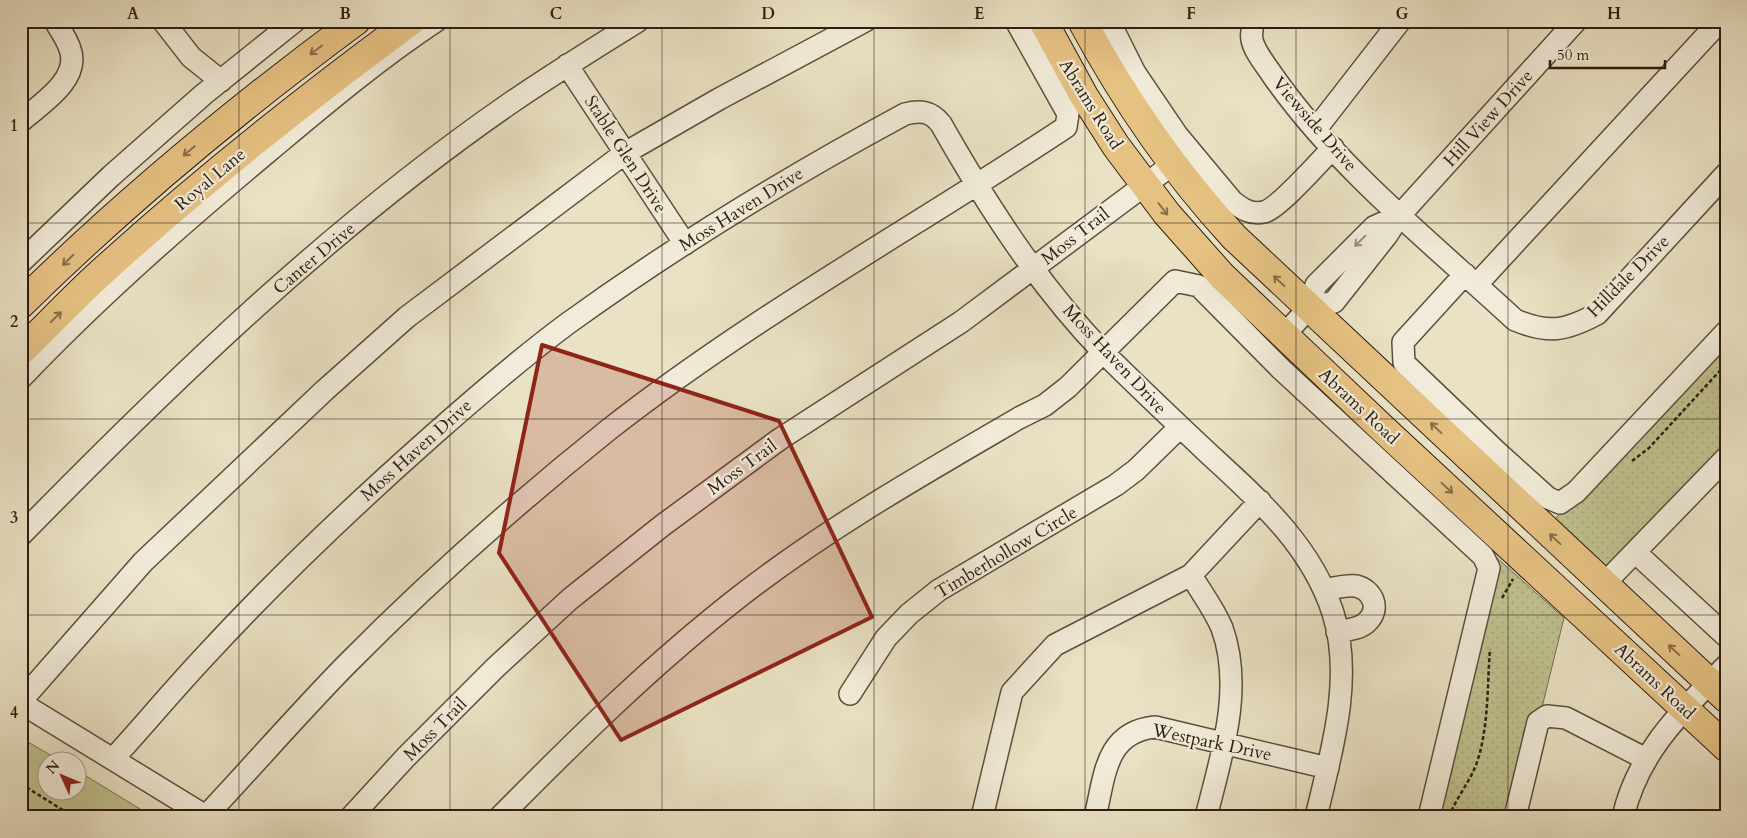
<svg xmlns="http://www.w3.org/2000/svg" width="1747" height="838" font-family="Cardo,serif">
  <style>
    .grass { fill: url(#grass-dots); stroke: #766e50 }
    .green { fill: #bfc18f; stroke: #766e50 }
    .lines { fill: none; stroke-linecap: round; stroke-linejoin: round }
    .minor-casing { stroke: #5c4e3f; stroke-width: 24 }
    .major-casing { stroke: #2d1c12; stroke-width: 30 }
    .path { stroke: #2d1c12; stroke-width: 2.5; stroke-dasharray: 4 2.5; stroke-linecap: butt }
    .minor { stroke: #f1ecd9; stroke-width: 21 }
    .major { stroke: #e5c182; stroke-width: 28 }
    .oneway { stroke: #896e4a }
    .oneway2 { stroke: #998e7f }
    .marked { fill: #8f2418; fill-opacity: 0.2; stroke: #8f2418; stroke-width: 4; stroke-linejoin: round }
    .grid { fill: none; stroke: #2d1c12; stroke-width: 1; stroke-opacity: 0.55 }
    .labels { text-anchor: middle; stroke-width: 4.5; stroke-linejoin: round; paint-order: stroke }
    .street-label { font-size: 18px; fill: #2d1c12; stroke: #f1ecd9 }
    .neatline { fill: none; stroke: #2d1c12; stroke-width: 2 }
    .grid-label { font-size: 16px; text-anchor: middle; font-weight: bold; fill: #2d1c12 }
  </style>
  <defs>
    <pattern id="grass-dots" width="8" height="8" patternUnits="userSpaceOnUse" patternTransform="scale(1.25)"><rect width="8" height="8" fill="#bfc18f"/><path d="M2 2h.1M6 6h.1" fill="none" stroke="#a4a57a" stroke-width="1.8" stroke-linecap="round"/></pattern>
  </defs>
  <rect width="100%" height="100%" fill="#eae2c5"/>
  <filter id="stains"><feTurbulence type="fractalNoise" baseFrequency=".004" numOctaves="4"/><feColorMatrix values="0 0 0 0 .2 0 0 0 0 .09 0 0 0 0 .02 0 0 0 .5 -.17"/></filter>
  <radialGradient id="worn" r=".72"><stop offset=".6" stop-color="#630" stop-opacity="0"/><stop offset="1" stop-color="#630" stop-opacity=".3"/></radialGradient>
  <path class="grass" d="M1726 336V451L1611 571 1554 520Z
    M1496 557 1564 618 1515 817H1433Z"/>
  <path class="green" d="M21 738 59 760H48V790H78V771L153 817H21Z"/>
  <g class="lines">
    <g class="minor-casing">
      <path id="minor" d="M163 21 191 57 221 81
        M1109 21 1135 73 1177 135 1232 201C1242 209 1251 215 1264 212 1279 208 1320 161 1333 148
        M1254 21C1252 27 1251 34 1252 40 1255 53 1266 65 1273 76 1339 170 1432 243 1515 320 1549 334 1565 331 1597 314L1726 174
        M567 65 685 244
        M21 121C41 104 81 79 70 49 67 39 60 30 55 21
        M1316 129 1400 21
        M21 262 111 176 204 94 295 21
        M1465 274 1403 342 1404 363 1497 452 1548 498 1560 503 1576 492 1726 332
        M1477 284 1720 21
        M1308 309 1334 302 1387 235 1400 215 1576 21
        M1284 335 1308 309 1316 285 1374 227 1400 215
        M21 378C98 297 183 223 269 151 323 106 377 60 436 21
        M21 535C173 380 330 228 509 104 551 75 595 48 638 21
        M1635 552 1726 636
        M1191 575C1201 592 1214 609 1222 628 1244 689 1221 757 1206 817
        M1604 584 1726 458
        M1324 590C1334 588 1346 585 1356 586 1373 590 1381 609 1367 622 1360 629 1347 630 1337 632
        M850 694 886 638 909 614 939 590 1116 485 1136 470 1180 427
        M21 701 143 562 325 390 407 317 625 153 719 99 865 21
        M21 703 207 817
        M113 759C144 725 174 689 206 655 277 578 353 506 432 436 476 397 520 359 567 324 675 246 788 177 905 114 920 110 931 111 941 124 987 205 1039 286 1104 353 1138 387 1173 420 1208 453 1259 500 1311 545 1333 613 1354 679 1331 753 1316 817
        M206 816C253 766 298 714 346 665 428 582 516 504 607 431 752 317 914 228 1066 127L1068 114 1016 21
        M351 817 406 757 496 667 570 599 663 525 780 439 961 322 1173 164
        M500 817C576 740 653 664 739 597 826 529 923 474 1019 418L1045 405 1068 387 1175 281 1199 286 1281 369 1483 556 1489 568 1429 817
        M982 817 1012 692 1055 645 1191 575 1260 501
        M1095 817C1105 776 1105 732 1155 727L1328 768
        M1515 817 1538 722 1547 716 1566 718 1646 759
        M1623 817C1638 752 1681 712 1726 666"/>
    </g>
    <g class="major-casing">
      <path id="major" d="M1043 21 1084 96 1116 146 1167 214 1222 276 1381 427 1726 747
        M1082 21C1124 99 1174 172 1234 237L1726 698
        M21 304C125 202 238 108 356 21
        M21 351C49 324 76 295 105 269 202 181 305 99 411 21"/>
    </g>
    <path class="path" d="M1632 461 1649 448 1726 364
      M1502 598 1513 579
      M21 784 74 817
      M37 817 46 813 68 814
      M1449 817C1456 798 1469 783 1476 765 1489 729 1487 687 1490 649"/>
    <use href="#minor" class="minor"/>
    <use href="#major" class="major"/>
  </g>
  <defs><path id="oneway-shaft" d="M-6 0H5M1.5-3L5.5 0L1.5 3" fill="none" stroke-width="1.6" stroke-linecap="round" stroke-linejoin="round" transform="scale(1.25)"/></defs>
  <g class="oneway">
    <use href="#oneway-shaft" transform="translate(316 50) rotate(143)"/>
    <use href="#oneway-shaft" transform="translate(189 151) rotate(140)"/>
    <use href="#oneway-shaft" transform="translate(1163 209) rotate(52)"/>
    <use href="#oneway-shaft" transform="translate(68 260) rotate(136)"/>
    <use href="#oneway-shaft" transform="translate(1279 281) rotate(-137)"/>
    <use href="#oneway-shaft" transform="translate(56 317) rotate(-45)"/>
    <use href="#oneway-shaft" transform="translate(1436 428) rotate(-137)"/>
    <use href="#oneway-shaft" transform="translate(1447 488) rotate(43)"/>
    <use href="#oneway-shaft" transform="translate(1555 539) rotate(-137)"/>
    <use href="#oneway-shaft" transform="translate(1674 650) rotate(-137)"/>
  </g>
  <use class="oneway2" href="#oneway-shaft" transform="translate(1360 241) rotate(135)"/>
  <path class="marked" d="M542 345 779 421 872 617 621 740 499 553Z"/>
  <path class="grid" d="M239 21V817M450 21V817M662 21V817M874 21V817M1085 21V817M1296 21V817M1508 21V817M21 223H1726M21 419H1726M21 615H1726"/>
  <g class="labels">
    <g class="street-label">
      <text transform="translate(1091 104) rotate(58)" y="6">Abrams Road</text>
      <text transform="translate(1488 118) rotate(-48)" y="6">Hill View Drive</text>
      <text transform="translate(1315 124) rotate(49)" y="6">Viewside Drive</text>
      <text transform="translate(626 154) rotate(57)" y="6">Stable Glen Drive</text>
      <text transform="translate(210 179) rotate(-40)" y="6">Royal Lane</text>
      <text transform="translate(741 209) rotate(-32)" y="6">Moss Haven Drive</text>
      <text transform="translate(1075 236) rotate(-38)" y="6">Moss Trail</text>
      <text transform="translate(314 258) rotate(-40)" y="6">Canter Drive</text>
      <text transform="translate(1628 276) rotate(-45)" y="6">Hilldale Drive</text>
      <text transform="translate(1115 359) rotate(47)" y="6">Moss Haven Drive</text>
      <text transform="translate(1359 406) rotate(43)" y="6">Abrams Road</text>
      <text transform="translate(416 450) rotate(-42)" y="6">Moss Haven Drive</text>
      <text transform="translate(742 467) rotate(-36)" y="6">Moss Trail</text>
      <text transform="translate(1006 552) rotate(-31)" y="6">Timberhollow Circle</text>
      <text transform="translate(1655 681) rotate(43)" y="6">Abrams Road</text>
      <text transform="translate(435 729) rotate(-45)" y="6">Moss Trail</text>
      <text transform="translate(1212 742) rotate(12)" y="6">Westpark Drive</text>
    </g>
  </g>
  <rect width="1747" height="838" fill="none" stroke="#eae2c5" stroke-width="55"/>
  <g transform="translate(62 776) rotate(314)"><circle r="24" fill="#f1ecd9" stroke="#a39989"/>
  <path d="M0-4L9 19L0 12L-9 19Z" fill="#8f2418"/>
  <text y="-8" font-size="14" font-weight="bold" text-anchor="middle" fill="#2d1c12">N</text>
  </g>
  <path d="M1550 60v8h115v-8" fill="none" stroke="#2d1c12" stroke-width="2.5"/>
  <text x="1557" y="60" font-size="15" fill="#2d1c12" stroke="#f1ecd9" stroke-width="4" paint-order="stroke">50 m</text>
  <rect x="28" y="28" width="1692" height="782" class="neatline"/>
  <g class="grid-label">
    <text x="133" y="19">A</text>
    <text x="345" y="19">B</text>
    <text x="556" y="19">C</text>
    <text x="768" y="19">D</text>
    <text x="979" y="19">E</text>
    <text x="1191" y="19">F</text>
    <text x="1402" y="19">G</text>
    <text x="1614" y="19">H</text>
    <text x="14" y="131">1</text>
    <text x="14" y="327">2</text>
    <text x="14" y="523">3</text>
    <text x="14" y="718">4</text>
  </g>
  <rect width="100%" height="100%" filter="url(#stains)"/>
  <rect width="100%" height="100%" fill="url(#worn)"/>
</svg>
